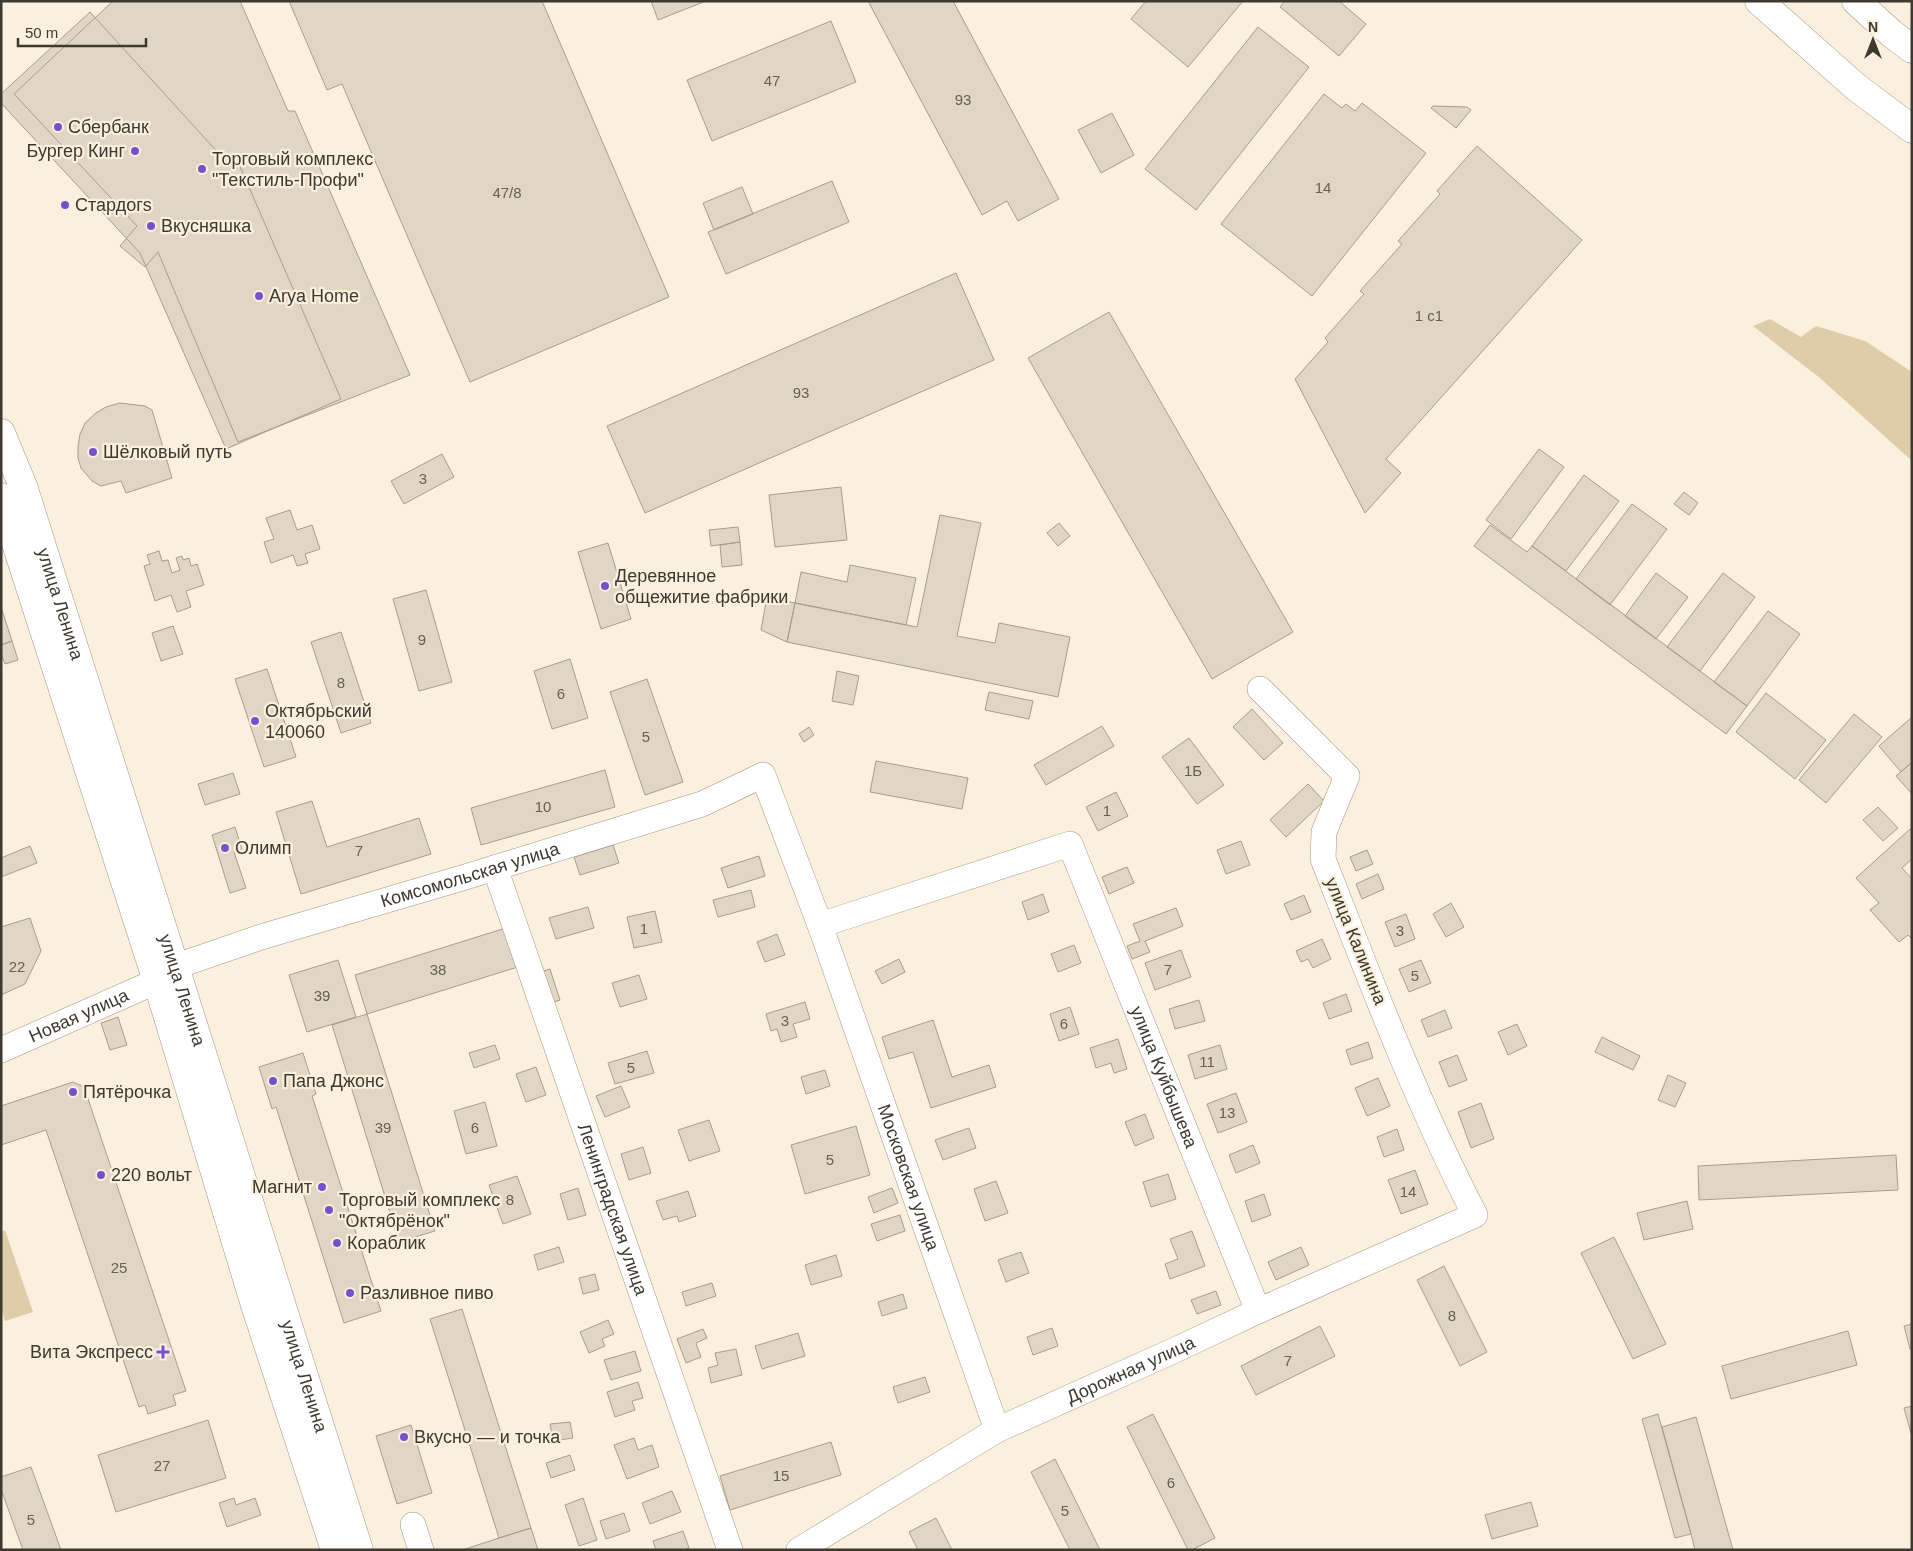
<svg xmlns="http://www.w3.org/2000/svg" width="1913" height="1551" font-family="Arial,sans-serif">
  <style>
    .green { fill: #dfcca9 }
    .building { fill: #e1d6c3; stroke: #a79d8b }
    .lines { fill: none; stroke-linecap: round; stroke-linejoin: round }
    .minor-casing { stroke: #a09684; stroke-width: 26 }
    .major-casing { stroke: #a09684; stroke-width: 29 }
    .highway-casing { stroke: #a09684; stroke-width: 29 }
    .minor { stroke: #fff; stroke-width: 25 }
    .major { stroke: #fff; stroke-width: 28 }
    .highway { stroke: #fff; stroke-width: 28 }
    .poi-dot { fill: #7552cb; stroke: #fbf0dd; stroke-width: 2 }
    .labels { text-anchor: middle; stroke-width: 4.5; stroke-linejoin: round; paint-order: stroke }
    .number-label { font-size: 15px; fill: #666056 }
    .poi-label { font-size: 18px; fill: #3d3931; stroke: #fbf0dd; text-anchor: start }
    .street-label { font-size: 18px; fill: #3d3931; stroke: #fbf0dd }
  </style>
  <rect width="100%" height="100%" fill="#fbf0dd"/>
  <path class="green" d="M1770 319 1801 337 1816 326 1865 341 1912 372V461L1820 378 1753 326Z
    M5 1230 33 1312 5 1321 1 1309V1232Z"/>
  <path class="building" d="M113 1H240L288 111H295L410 375 238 442 158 252 145 267 120 246 137 226 14 94Z
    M289 1H542L669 297 470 382 342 84 327 90Z
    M651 1H706L658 20Z
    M868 1H953L1059 199 1018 221 1007 201 982 215Z
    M1146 1H1243L1188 67 1131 19Z
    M1285 1H1339L1366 24 1339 56 1280 7Z
    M90 12 232 168 238 162 341 399 226 449 140 253 1 103V94Z
    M831 21 856 82 712 141 687 80Z
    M1258 27 1309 67 1196 210 1145 169Z
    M1324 94 1342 108 1346 104 1355 111 1362 103 1426 153 1312 296 1221 224Z
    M1433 106 1467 107 1471 110 1456 128 1431 108Z
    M1112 113 1134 155 1101 173 1078 130Z
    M1477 146 1582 240 1386 459 1401 473 1365 513 1295 379 1328 342 1325 338 1364 294 1360 291 1402 244 1398 241 1440 194 1437 191Z
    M832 181 849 222 726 274 708 232Z
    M742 187 753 214 714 230 703 203Z
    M956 273 994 360 645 513 607 426Z
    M1109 312 1293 632 1212 679 1028 358Z
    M120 403 145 406 152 410 172 478 126 493 121 481 101 486 92 481 81 468 78 458V447L80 434 85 423 96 413 106 407Z
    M1539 449 1564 467 1511 539 1486 520Z
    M442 454 454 477 404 504 391 481Z
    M1584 475 1619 501 1566 571 1532 546Z
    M841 487 847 540 775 547 769 495Z
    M1684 492 1698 503 1689 515 1674 504Z
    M1632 504 1667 529 1610 605 1576 579Z
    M290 510 297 530 312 525 320 549 305 554 308 563 297 566 293 555 271 563 264 542 274 539 266 518Z
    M940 515 981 523 957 636 995 643 999 623 1070 637 1058 697 787 642 795 603 917 627Z
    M1059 523 1070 536 1058 546 1047 533Z
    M1490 525 1527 552 1532 546 1747 706 1726 734 1474 546Z
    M738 527 740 542 711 546 709 530Z
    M740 542 742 565 722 567 720 545Z
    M608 543 631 619 601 629 578 552Z
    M159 551 162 561 168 560 172 573 180 570 176 558 182 556 183 560 189 558 191 566 197 564 204 585 186 591 191 607 177 612 171 595 155 601 144 566 150 564 147 555Z
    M850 565 916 578 906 625 795 603 801 572 847 582Z
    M1656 573 1688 597 1656 639 1625 616Z
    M1723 573 1755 597 1700 671 1667 647Z
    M426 590 452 682 419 691 393 599Z
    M767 597 795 603 787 642 761 630Z
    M1 607 12 641 1 645Z
    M1768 611 1800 634 1747 706 1714 682Z
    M173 626 183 654 161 661 152 633Z
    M341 632 371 723 341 733 311 642Z
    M12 641 18 660 5 664 1 653V645Z
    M570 659 588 718 552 729 534 671Z
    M267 669 296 757 264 767 235 679Z
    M837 671 859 676 853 705 832 701Z
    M647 679 683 782 645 795 610 692Z
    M989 692 1033 701 1029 719 985 710Z
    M1766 693 1826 740 1795 779 1736 732Z
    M1252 709 1283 743 1264 760 1233 727Z
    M1854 714 1882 737 1826 803 1799 780Z
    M1912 717V762L1901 772 1879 746Z
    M1102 726 1114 746 1046 785 1034 765Z
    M809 727 814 735 804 742 799 734Z
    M1189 738 1224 785 1197 804 1162 757Z
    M876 761 968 778 962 809 870 792Z
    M1912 762V794L1896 776Z
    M605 770 615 807 481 845 471 808Z
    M233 773 240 794 205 805 198 784Z
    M1308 784 1324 801 1286 837 1270 820Z
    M1116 792 1128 816 1098 831 1086 807Z
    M312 801 327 847 419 818 431 854 301 894 276 812Z
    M1878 807 1898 828 1883 841 1863 820Z
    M235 827 242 849 234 852 246 888 230 893 212 835Z
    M1910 829 1912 831V859L1902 868 1912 879V939L1908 935 1899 942 1870 910 1879 903 1856 878Z
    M1241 841 1250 865 1226 874 1217 850Z
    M613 845 619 863 580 875 574 857Z
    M30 846 37 863 1 877V858Z
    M1367 850 1373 864 1356 871 1350 857Z
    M759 856 765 876 728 888 721 868Z
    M1127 867 1134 883 1109 894 1102 877Z
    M1378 874 1384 889 1362 899 1356 884Z
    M751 890 755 907 718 917 713 900Z
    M1043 894 1049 912 1028 920 1022 902Z
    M1304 895 1311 912 1291 920 1284 904Z
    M1451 903 1464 927 1446 937 1433 914Z
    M588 907 594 928 556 939 549 918Z
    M1176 908 1183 926 1145 941 1150 952 1132 959 1127 946 1140 941 1133 924Z
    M655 911 662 942 634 948 627 917Z
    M1406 914 1415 939 1395 947 1385 922Z
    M30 918 41 951 25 984 1 995V927Z
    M509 927 521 966 367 1014 355 975Z
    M777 934 785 955 765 962 757 942Z
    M1322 939 1331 959 1313 968 1308 959 1301 962 1296 951Z
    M1074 945 1081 963 1058 972 1051 954Z
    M1181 950 1191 977 1155 990 1145 963Z
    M899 959 905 972 882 984 875 971Z
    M338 960 356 1017 307 1032 289 975Z
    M1421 960 1431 983 1409 992 1399 969Z
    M550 969 560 1000 544 1005 534 974Z
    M639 975 647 999 620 1007 612 983Z
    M1346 994 1352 1011 1329 1019 1323 1003Z
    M1199 1000 1205 1021 1175 1029 1169 1009Z
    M805 1002 810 1019 793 1024 797 1037 781 1042 777 1029 771 1031 766 1014Z
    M1070 1007 1079 1034 1059 1041 1050 1014Z
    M1445 1010 1452 1028 1428 1037 1421 1020Z
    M367 1014 435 1231 399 1242 332 1025Z
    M118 1017 127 1045 110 1050 101 1023Z
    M933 1020 952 1077 989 1065 996 1087 931 1108 913 1052 889 1059 882 1037Z
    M1517 1024 1527 1046 1508 1055 1498 1032Z
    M1602 1037 1640 1056 1633 1070 1595 1052Z
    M1118 1039 1127 1069 1114 1073 1111 1063 1096 1068 1090 1048Z
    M1368 1042 1373 1058 1351 1065 1346 1050Z
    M495 1045 500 1059 474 1068 469 1053Z
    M1220 1045 1227 1069 1195 1079 1188 1055Z
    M647 1051 654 1073 615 1084 608 1063Z
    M303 1053 316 1094 312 1096 381 1311 344 1323 276 1107 272 1109 259 1067Z
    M1457 1055 1467 1080 1449 1087 1439 1062Z
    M536 1067 546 1095 526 1102 516 1074Z
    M825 1070 830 1086 806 1094 801 1077Z
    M1668 1075 1686 1083 1675 1107 1658 1100Z
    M1378 1078 1390 1106 1367 1116 1355 1088Z
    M73 1082 84 1087 186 1391 173 1395 176 1405 148 1414 145 1405 139 1407 46 1130 1 1145V1106Z
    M621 1086 630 1107 605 1117 596 1096Z
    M1236 1093 1247 1122 1218 1133 1207 1104Z
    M485 1102 497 1146 466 1154 454 1111Z
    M1481 1103 1494 1139 1471 1148 1458 1112Z
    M1145 1114 1154 1138 1135 1146 1125 1122Z
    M709 1120 720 1151 689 1161 678 1130Z
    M856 1126 870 1175 805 1194 791 1145Z
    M969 1128 976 1148 943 1160 935 1140Z
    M1397 1129 1404 1150 1384 1157 1377 1137Z
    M1253 1145 1260 1163 1236 1173 1229 1155Z
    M643 1147 651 1173 629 1180 621 1154Z
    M1896 1155 1898 1190 1699 1200 1698 1166Z
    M1415 1170 1428 1204 1401 1214 1388 1180Z
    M1168 1174 1176 1199 1151 1207 1143 1182Z
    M517 1176 531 1214 503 1224 489 1185Z
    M996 1181 1008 1213 985 1221 974 1189Z
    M578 1188 586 1215 568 1220 560 1194Z
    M892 1188 898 1203 874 1213 868 1197Z
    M688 1191 696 1216 679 1222 677 1216 663 1220 656 1201Z
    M1264 1194 1271 1215 1252 1222 1245 1201Z
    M1687 1201 1693 1229 1644 1240 1637 1213Z
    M900 1215 905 1231 877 1241 871 1224Z
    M1192 1231 1205 1266 1170 1279 1165 1264 1178 1259 1170 1239Z
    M1614 1237 1666 1344 1633 1359 1581 1253Z
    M559 1247 564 1262 538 1270 534 1255Z
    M1301 1247 1309 1265 1276 1280 1268 1262Z
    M1021 1252 1029 1273 1006 1282 998 1260Z
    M836 1255 842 1276 811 1285 805 1265Z
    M1444 1266 1487 1352 1460 1366 1417 1280Z
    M595 1274 599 1290 583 1294 579 1278Z
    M712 1283 716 1296 686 1306 682 1292Z
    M1216 1291 1221 1305 1197 1314 1191 1300Z
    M903 1294 907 1308 882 1316 878 1302Z
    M462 1309 531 1528 499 1538 430 1319Z
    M608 1320 614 1334 602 1339 605 1346 589 1353 580 1332Z
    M1912 1324V1349H1910L1904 1326Z
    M1320 1326 1335 1356 1256 1395 1241 1366Z
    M1052 1328 1058 1346 1033 1355 1027 1337Z
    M703 1329 707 1338 696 1343 701 1357 686 1363 677 1339Z
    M1848 1331 1857 1365 1731 1399 1722 1366Z
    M798 1333 805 1356 762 1369 755 1346Z
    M736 1349 742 1375 711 1383 708 1368 718 1365 715 1353Z
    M635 1351 641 1371 611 1380 604 1360Z
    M925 1377 930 1392 898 1403 893 1387Z
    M638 1382 643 1398 632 1401 635 1410 615 1417 607 1392Z
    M1912 1406V1437L1904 1408Z
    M1153 1414 1215 1538 1192 1550H1188L1127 1427Z
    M1658 1414 1691 1534 1675 1538 1642 1419Z
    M1696 1417 1733 1550H1695L1691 1534 1662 1427Z
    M208 1420 226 1478 116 1512 98 1455Z
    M570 1422 573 1438 553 1441 550 1424Z
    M411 1425 432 1493 397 1504 376 1436Z
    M634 1438 638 1450 652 1445 659 1467 627 1479 614 1445Z
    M831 1442 841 1475 730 1510 720 1476Z
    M570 1455 575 1470 551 1478 546 1463Z
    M1055 1459 1100 1550H1070L1031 1472Z
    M31 1467 61 1550H23L1 1489V1477Z
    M672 1491 681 1512 650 1524 642 1503Z
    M234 1498 236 1505 255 1498 261 1515 227 1527 219 1503Z
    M583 1498 597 1540 579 1546 565 1505Z
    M1531 1502 1538 1526 1492 1539 1485 1515Z
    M624 1513 630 1531 606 1539 600 1521Z
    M936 1518 952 1550H918L909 1532Z
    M531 1528 538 1550H462L499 1538Z
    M683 1531 689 1548 684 1550H656L653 1541Z"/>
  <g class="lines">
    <g class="minor-casing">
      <g id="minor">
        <path id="s1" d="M495 868 730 1550"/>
        <path id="s2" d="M820 925 1070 844 1258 1311"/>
        <path id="s3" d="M174 967 261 937 462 878 702 804 763 775 820 925 997 1430"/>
        <path id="s4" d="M1 1050 157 981"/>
        <path d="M413 1525 421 1550"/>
        <path id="s5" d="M799 1550 997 1430 1173 1351 1258 1311 1475 1215C1416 1101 1370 979 1323 859L1324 832 1347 776 1260 689"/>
      </g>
    </g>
    <g class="major-casing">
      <g id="major">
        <path id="s6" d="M1 433 23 486 359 1550"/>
        <path d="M1 497 157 981 255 1305 335 1550"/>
      </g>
    </g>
    <g class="highway-casing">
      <path id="highway" d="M1759 1 1856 87 1912 129
        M1856 1 1891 33 1912 49"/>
    </g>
    <use href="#minor" class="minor"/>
    <use href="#major" class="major"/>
    <use href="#highway" class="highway"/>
  </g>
  <g class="poi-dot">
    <circle cx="58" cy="127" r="5"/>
    <circle cx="135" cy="151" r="5"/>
    <circle cx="202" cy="169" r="5"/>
    <circle cx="65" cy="205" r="5"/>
    <circle cx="151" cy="226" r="5"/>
    <circle cx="259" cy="296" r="5"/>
    <circle cx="93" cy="452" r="5"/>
    <circle cx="605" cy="586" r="5"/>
    <circle cx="255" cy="721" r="5"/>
    <circle cx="225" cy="848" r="5"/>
    <circle cx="273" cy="1081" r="5"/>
    <circle cx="73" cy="1092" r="5"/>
    <circle cx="101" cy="1175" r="5"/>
    <circle cx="322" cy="1187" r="5"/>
    <circle cx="329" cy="1210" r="5"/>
    <circle cx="337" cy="1243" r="5"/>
    <circle cx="350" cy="1293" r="5"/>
    <path d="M160.5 1344.5h5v5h5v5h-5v5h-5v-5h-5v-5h5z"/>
    <circle cx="404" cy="1437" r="5"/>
  </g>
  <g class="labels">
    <g class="number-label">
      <text x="772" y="86">47</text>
      <text x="963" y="105">93</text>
      <text x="1323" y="193">14</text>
      <text x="507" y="198">47/8</text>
      <text x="1429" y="321">1 с1</text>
      <text x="801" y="398">93</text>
      <text x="423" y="484">3</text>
      <text x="422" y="645">9</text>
      <text x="341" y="688">8</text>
      <text x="561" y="699">6</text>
      <text x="646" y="742">5</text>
      <text x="1193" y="776">1Б</text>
      <text x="543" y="812">10</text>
      <text x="1107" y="816">1</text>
      <text x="359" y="856">7</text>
      <text x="644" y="934">1</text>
      <text x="1400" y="936">3</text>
      <text x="17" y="972">22</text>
      <text x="438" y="975">38</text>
      <text x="1168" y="975">7</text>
      <text x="1415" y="981">5</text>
      <text x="322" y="1001">39</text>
      <text x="785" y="1026">3</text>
      <text x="1064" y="1029">6</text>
      <text x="1207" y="1067">11</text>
      <text x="631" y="1073">5</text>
      <text x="1227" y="1118">13</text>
      <text x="383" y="1133">39</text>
      <text x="475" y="1133">6</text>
      <text x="830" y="1165">5</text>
      <text x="1408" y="1197">14</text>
      <text x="510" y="1205">8</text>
      <text x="119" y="1273">25</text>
      <text x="1452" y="1321">8</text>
      <text x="1288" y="1366">7</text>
      <text x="162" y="1471">27</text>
      <text x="781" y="1481">15</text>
      <text x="1171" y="1488">6</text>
      <text x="1065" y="1516">5</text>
      <text x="31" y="1525">5</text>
    </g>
    <g class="poi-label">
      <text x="68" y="133">Сбербанк</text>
      <text x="125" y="157" text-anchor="end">Бургер Кинг</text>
      <text x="212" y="165">Торговый комплекс<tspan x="212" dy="21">"Текстиль-Профи"</tspan></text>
      <text x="75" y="211">Стардогs</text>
      <text x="161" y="232">Вкусняшка</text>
      <text x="269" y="302">Arya Home</text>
      <text x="103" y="458">Шёлковый путь</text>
      <text x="615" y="582">Деревянное<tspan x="615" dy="21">общежитие фабрики</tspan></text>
      <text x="265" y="717">Октябрьский<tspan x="265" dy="21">140060</tspan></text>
      <text x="235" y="854">Олимп</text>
      <text x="283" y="1087">Папа Джонс</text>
      <text x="83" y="1098">Пятёрочка</text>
      <text x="111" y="1181">220 вольт</text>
      <text x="312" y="1193" text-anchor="end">Магнит</text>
      <text x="339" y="1206">Торговый комплекс<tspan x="339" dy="21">"Октябрёнок"</tspan></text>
      <text x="347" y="1249">Кораблик</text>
      <text x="360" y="1299">Разливное пиво</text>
      <text x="153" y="1358" text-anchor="end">Вита Экспресс</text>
      <text x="414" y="1443">Вкусно — и точка</text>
    </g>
    <g class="street-label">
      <text dy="6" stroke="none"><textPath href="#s6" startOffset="181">улица Ленина</textPath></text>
      <text dy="6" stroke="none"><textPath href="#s3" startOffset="310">Комсомольская улица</textPath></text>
      <text transform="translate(1356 941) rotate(68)" y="6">улица Калинина</text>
      <text dy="6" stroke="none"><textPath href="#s6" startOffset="586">улица Ленина</textPath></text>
      <text dy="6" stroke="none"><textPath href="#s4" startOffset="85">Новая улица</textPath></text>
      <text dy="6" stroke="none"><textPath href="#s2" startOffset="514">улица Куйбышева</textPath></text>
      <text dy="6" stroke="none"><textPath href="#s3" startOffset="1048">Московская улица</textPath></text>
      <text dy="6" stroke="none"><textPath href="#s1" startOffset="361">Ленинградская улица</textPath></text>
      <text dy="6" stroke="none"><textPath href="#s5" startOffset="378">Дорожная улица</textPath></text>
      <text dy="6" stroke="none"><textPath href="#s6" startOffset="991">улица Ленина</textPath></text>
    </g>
  </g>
  <rect width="1913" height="1551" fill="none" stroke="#3d3931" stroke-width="5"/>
  <g transform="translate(1873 40)" stroke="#fbf0dd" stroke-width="4" paint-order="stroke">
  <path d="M0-4L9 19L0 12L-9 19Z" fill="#3d3931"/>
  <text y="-8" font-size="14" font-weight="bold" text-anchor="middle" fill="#3d3931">N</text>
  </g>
  <path d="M18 38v8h128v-8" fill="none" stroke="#3d3931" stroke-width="2.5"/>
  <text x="25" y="38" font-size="15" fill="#3d3931" stroke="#fbf0dd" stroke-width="4" paint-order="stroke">50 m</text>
</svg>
